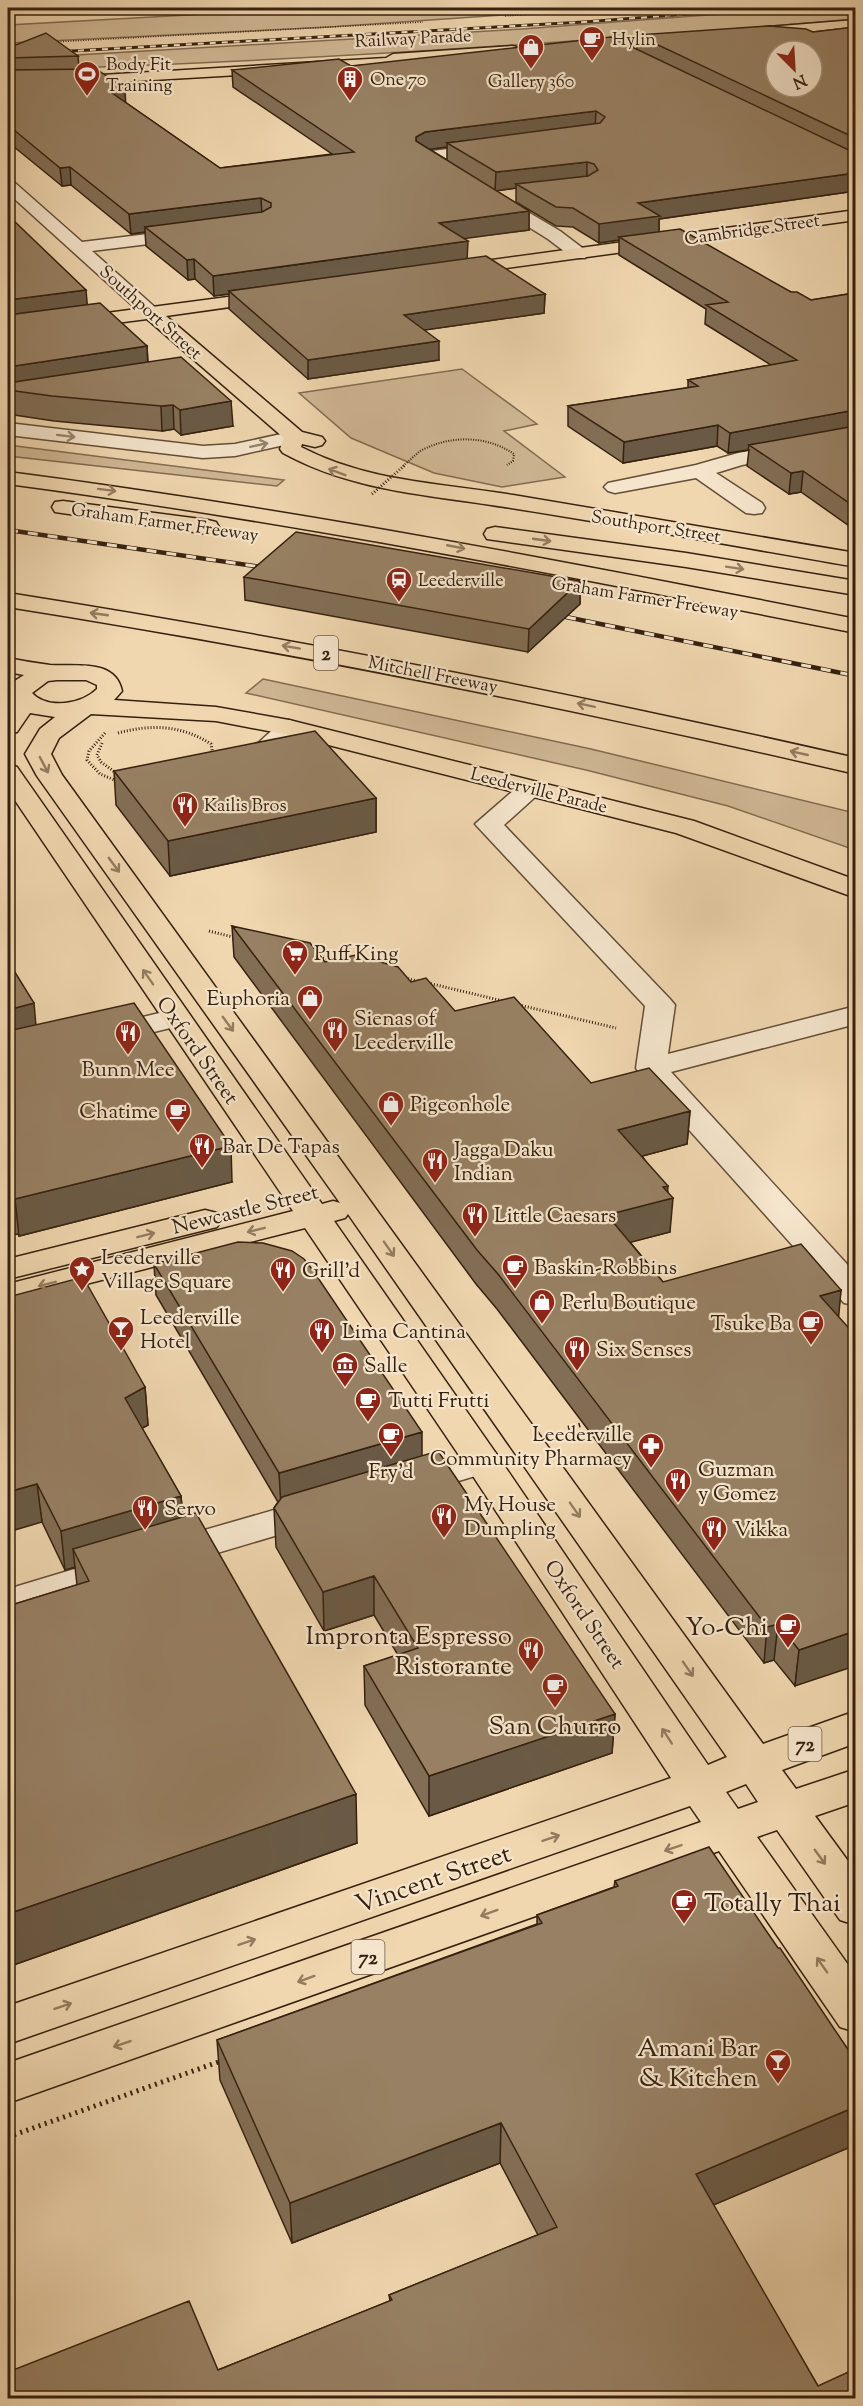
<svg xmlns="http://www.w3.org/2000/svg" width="863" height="2406" font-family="'Sorts Mill Goudy',serif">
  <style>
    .green { fill: #d0b895; stroke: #836c52; stroke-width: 1.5 }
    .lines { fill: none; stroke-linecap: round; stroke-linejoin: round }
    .minor-casing { stroke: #644e37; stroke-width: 3 }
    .major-casing { stroke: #36210f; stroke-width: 3 }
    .highway-casing { stroke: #36210f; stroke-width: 3 }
    .path-far4 { stroke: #36210f; stroke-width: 1.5; stroke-dasharray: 1 1.5; stroke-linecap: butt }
    .path-far3 { stroke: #36210f; stroke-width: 2; stroke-dasharray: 1 1.5; stroke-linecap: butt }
    .path-far2 { stroke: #36210f; stroke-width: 3; stroke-dasharray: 1 2; stroke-linecap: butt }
    .path-far1 { stroke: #36210f; stroke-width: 4.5; stroke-dasharray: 1.5 4; stroke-linecap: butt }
    .path { stroke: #36210f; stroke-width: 5; stroke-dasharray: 2 4.5; stroke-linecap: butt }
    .minor { fill: #f5e5cc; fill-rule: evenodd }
    .major { fill: #f0d7b0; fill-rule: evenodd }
    .highway { fill: #f0d7b0; fill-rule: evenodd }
    .rail-far1-casing { stroke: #36210f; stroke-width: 3 }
    .rail-casing { stroke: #36210f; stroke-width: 4.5 }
    .rail-far1 { stroke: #f5e5cc; stroke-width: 2; stroke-dasharray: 6; stroke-linecap: butt }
    .rail { stroke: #f5e5cc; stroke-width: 3; stroke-dasharray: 10; stroke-linecap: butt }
    .path-bridge-far1 { stroke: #36210f; stroke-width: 2; stroke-dasharray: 1 1.5; stroke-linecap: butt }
    .path-bridge { stroke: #36210f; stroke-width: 3; stroke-dasharray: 1 2; stroke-linecap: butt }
    .wall { fill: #826e55; stroke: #36210f; stroke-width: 1.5; fill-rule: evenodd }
    .shaded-wall { fill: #6a5a45; stroke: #36210f; stroke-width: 1.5 }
    .building { fill: #978063; stroke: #36210f; stroke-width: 1.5; fill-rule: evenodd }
    .oneway { stroke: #96836e }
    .oneway2 { stroke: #937c60 }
    .labels { text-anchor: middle; stroke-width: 4.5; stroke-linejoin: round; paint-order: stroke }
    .far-street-label { font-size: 18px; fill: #36210f; stroke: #f5e5cc }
    .far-poi-label { font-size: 18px; fill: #36210f; stroke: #f5e5cc; text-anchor: start }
    .shield { fill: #f5e5cc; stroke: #6f5c48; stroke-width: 1.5 }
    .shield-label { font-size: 20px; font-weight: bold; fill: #36210f }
    .poi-label { font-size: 21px; fill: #36210f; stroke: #f5e5cc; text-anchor: start }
    .street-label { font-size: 21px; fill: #36210f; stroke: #f5e5cc }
    .near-poi-label { font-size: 26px; fill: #36210f; stroke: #f5e5cc; text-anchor: end }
    .near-street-label { font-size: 26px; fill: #36210f; stroke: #f5e5cc }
  </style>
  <rect width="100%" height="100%" fill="#f0d7b0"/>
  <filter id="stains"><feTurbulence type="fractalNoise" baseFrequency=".00333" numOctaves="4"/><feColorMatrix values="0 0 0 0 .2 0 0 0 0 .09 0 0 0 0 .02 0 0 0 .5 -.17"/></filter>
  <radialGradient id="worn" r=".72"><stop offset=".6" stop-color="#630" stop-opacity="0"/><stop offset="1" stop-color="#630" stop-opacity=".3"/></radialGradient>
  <path class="green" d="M314 8H606L329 27 8 43V25Z
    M801 8H855V19C573 43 290 62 8 70V59L522 29Z
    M462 369 537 424 504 431 565 477 502 487 434 473 351 438 299 393Z
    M8 445 284 480 277 486 8 456Z
    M263 679 591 749 855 813V850L728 806 586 770 246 693Z"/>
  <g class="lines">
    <g class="minor-casing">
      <path id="minor" d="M492 143 500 148 497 151 440 160 560 231 585 250 588 254 585 258H573L548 239 417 157 425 152Z
        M8 180 14 182 82 242 189 229 195 230 197 234 195 238 189 239 92 251 157 309 160 313 157 317H145L8 193Z
        M8 423 203 446 235 444 295 431 302 433 305 437 302 441 235 456 203 458 8 435Z
        M856 432V444L742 465 716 473 762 503 765 508 762 513 754 514 746 513 696 478 615 493 608 491 604 487 608 483 696 465 738 453Z
        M289 720 298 723 302 728C286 750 259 775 231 768L227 763 231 758 245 755 280 723Z
        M531 781 540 783 544 789 504 825 670 999 675 1005 668 1054 856 1006V1024L671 1072 856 1274V1305L844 1303 640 1075 636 1068 645 1006 475 824 522 783Z
        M176 1009 187 1012 191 1018 187 1024 104 1044 93 1041 89 1035 93 1029Z
        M482 1449 495 1452 501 1461 495 1470 409 1496 396 1492 390 1483 396 1474Z
        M319 1497 332 1501 338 1510 332 1519 170 1567 156 1564 151 1554 156 1544Z
        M121 1555 135 1559 141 1569 135 1579 8 1617V1589Z"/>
    </g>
    <g class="major-casing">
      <path id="major" d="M856 20V28L755 36 748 32 755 28Z
        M683 34 688 35 690 38 688 41 578 50 571 46 578 42Z
        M512 46 517 47 519 50 517 53 420 60 419 64 414 65 101 83 8 85V77L101 75 386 58 393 54Z
        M856 210V220L456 275 450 274 447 270 450 266 456 265Z
        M274 291 280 292 283 296 280 300 166 316 302 432 322 437 325 441 322 445 315 447 302 444 301 447C368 482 440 483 513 495 627 514 741 534 856 553V567C741 547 626 526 511 508 432 495 354 492 283 453L280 449 284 438 147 319 8 337V326Z
        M8 658C22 661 36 663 50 665 75 667 115 658 122 691L114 700 216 707 289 720 694 821 856 880V898L676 833 289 735 216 721 91 714 59 738 51 754 62 775 763 1744 856 1711V1743L782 1770 796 1789 856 1769V1802L815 1816 856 1872V1925L840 1920 777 1830 757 1837 856 1976V2032L840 2027 719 1851 8 2103V2063L701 1822 690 1806 8 2044V2006L671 1778 469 1470 305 1228 8 1304V1284L293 1211 8 790V764L17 767 322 1204 333 1201 340 1203 37 776 25 754 40 729 55 717 30 713 17 732 8 734V709L13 701 8 694 13 682 24 675 8 672ZM57 680H86L97 685V689C82 704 48 710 32 693L48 681ZM348 1214 727 1757 708 1765 495 1452 334 1221 345 1218ZM746 1784 758 1802 738 1809 726 1792Z
        M205 1210 217 1213 222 1220 217 1227 8 1279V1259Z"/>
    </g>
    <g class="highway-casing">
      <path id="highway" d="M8 472C293 509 574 563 856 619V633C574 577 293 522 8 484Z
        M63 501 208 520 216 522 219 527 216 532 208 534 55 512 52 507 55 502Z
        M495 527 686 553 856 581V595L686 567 487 539 484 534 487 529Z
        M8 593C293 638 575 694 856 758V774C575 709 293 652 8 607Z"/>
    </g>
    <path class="path-far4" d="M505 16 631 8
      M53 42 423 22
      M8 44H22"/>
    <path class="path-far3" d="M420 451C450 435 486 435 514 454L513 461 507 465"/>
    <path class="path-far2" d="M102 743 97 755 101 762 116 773
      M209 931 237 938
      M317 957 336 961
      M405 978 421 982
      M428 983 503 1001
      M519 1005 616 1028"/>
    <path class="path-far1" d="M568 1428 587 1423"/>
    <path class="path" d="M8 2137 221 2061"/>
    <use href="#minor" class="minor"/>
    <use href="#major" class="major"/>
    <use href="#highway" class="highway"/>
    <g class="rail-far1-casing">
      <path id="rail-far1" d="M54 52 584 22 767 8"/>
    </g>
    <g class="rail-casing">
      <path id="rail" d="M8 530 275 569
        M566 617 856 676"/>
    </g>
    <use href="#rail-far1" class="rail-far1"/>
    <use href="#rail" class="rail"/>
    <path class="path-bridge-far1" d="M403 466 420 451"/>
    <path class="path-bridge" d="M372 494 405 465
      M105 733 89 751 87 760 100 774 117 781
      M118 733C152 724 181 725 211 744L213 755"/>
  </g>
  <path class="wall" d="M855 27V191L659 219V232L791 292 811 300 855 293V530L801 492 789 494 747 466 749 450 728 453 717 446 623 463 568 426V406L688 388V380L771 365 705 324 706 309 619 255V240L599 243 573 227 556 226 516 202V188L496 191 529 211V230L463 238 467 259 545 294 544 313 424 330 439 360 308 379 229 309V294L214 296 195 279 188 280 146 246 145 232 131 234 71 185 62 186 8 142V48L78 56 79 69 123 87 125 102 220 168 332 154 233 87 232 70 351 66 637 50V35L813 32ZM447 147V160L429 149Z
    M8 219 87 305 147 346 148 362 233 426 181 435 174 429 162 431 54 421 8 414Z
    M244 577 580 581V604L528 652 245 600Z
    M114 771 376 798V832L170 876 116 805Z
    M232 926 325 962 411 982 455 1011 591 1083 690 1111 687 1144 642 1156 668 1192 670 1232 630 1242 663 1282 841 1290 795 1686 774 1660 764 1663 497 1309 476 1284 234 957Z
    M8 961 36 1025 232 1182 19 1236 18 1234 8 1235Z
    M154 1264 422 1456 615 1714 612 1753 429 1816 365 1705 364 1666 398 1655 374 1615 324 1631 276 1547 274 1508 278 1502 156 1295Z
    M8 1297 145 1387 148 1425 142 1428 181 1496 183 1517 357 1843 8 1967V1606L77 1585 75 1567 65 1570 42 1522Z
    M615 1881 778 1948 855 2060V2145L713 2205 818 2386 855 2398 218 2370 390 2301 389 2295 538 2235 500 2163 292 2243 220 2080 217 2040 537 1924V1915L614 1887Z"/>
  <path class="shaded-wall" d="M123 87 124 91H125L126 108 112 93 120 88Z
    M596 111 595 128 447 143V147L425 150 416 155V137L425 132Z
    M587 162V180L516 184V188L495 191 496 172Z
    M70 167 71 185 62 186 60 168Z
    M855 173V191L659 219V235L619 237V240L599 243V224L638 203Z
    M261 198 262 217 145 227V232L131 234 129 214Z
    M529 211V230L439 242V223Z
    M468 241 467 261 229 291V294L214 296 213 276Z
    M194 259 195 279 188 280 187 260Z
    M86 290 88 313 8 326V300Z
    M545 294 544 313 404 333V315Z
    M439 341V360L308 379V360Z
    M147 346 148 370 8 390V367Z
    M231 401 233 426 181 435 180 410Z
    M173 405 174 429 162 431 161 406Z
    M855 410V431L749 445 748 450 728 453 730 433Z
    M718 425 717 446 623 463 624 442Z
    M803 471 801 492 789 494 791 473Z
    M580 581V604L528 652 529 629Z
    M376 798V832L170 876 168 841Z
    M34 1003 37 1038 8 1045V1010Z
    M690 1111 687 1144 617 1163 618 1130Z
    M231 1146 232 1182 19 1236 15 1199Z
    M668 1186 667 1199 673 1198 670 1232 605 1249 607 1215 663 1187Z
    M841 1290 838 1324 820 1296Z
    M145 1387 148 1425 128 1436 125 1398Z
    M422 1432V1464L281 1506 279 1473Z
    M37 1484 42 1522 8 1532V1492Z
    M181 1496 184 1535 73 1549 75 1567 65 1570 61 1531Z
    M374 1576V1615L324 1631 323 1592Z
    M778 1624 774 1660 764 1663 767 1627Z
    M855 1631V1666L795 1686 799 1650Z
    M615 1714 612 1753 429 1816V1776Z
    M356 1794 357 1843 8 1967V1914Z
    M855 2107V2145L692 2214 696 2174Z
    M501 2123 500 2163 292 2243 290 2203Z"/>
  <path class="building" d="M769 26 806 29 813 32 855 27V138L637 35ZM776 51H812V87H776Z
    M46 33 78 56 8 58V48Z
    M611 37 855 153V173L638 203 660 216 599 224 573 208 556 207 516 184 588 176 598 170 594 164 587 162 496 172 447 143 600 123 605 117 596 111 425 132 416 137V141L529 211 439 223 468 241 213 276 194 259 187 260 145 227 262 212 271 207V203L261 198 129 214 70 167 60 168 8 125V70L96 69 123 87 120 88 125 91 112 93 220 168 354 152 232 70 339 59 351 66Z
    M8 219H12L86 290 8 300Z
    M680 229 791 292H797L811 300 855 293V410L730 433 718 425 624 442 568 406 698 386 688 380 797 360 706 305 728 302 619 237Z
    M486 256 545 294 404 315 439 341 308 360 229 291Z
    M100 303 147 346 8 367V315Z
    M181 357 231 401 180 410 173 405 161 406 52 396 8 390V383Z
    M855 426V507L803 471 791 473 749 445Z
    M296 532 580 581 529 629 244 577Z
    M315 731 376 798 168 841 114 771Z
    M232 926 310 943 325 962 356 955 398 967 411 982 426 978 455 1011 514 997 591 1083 649 1068 690 1111 618 1130 668 1186 663 1187 673 1198 607 1215 663 1282 801 1244 841 1290 820 1296 855 1335V1631L799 1650 778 1624 767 1627 498 1274 477 1250Z
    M8 961 34 1003 8 1010Z
    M134 1003 231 1146 15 1199 14 1197 8 1198V1031Z
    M238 1242 263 1243 292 1251 304 1259 312 1269 422 1432 279 1473 154 1264Z
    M83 1277 145 1387 125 1398 181 1496 61 1531 37 1484 8 1492V1297Z
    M438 1451 615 1714 429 1776 364 1666 418 1648 374 1576 323 1592 274 1508 282 1497Z
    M196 1513 356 1794 8 1914V1606L89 1581 73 1549Z
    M709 1847 778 1948H780L855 2060V2107L696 2174 818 2386 855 2369V2398H8V2372L189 2301 218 2370 392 2300 389 2295 557 2227 501 2123 290 2203 217 2040 542 1923 537 1915 618 1886 615 1881Z"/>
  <defs><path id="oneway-shaft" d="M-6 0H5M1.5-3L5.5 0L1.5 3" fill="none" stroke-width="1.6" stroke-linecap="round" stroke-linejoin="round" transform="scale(1.5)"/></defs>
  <g class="oneway">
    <use href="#oneway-shaft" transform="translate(66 436) rotate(7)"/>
    <use href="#oneway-shaft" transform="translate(259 445) rotate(-12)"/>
  </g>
  <g class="oneway2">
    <use href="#oneway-shaft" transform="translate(337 472) rotate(-159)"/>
    <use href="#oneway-shaft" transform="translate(107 490) rotate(7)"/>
    <use href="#oneway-shaft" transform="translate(542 540) rotate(8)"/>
    <use href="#oneway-shaft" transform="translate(456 547) rotate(11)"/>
    <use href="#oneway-shaft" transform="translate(735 568) rotate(9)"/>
    <use href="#oneway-shaft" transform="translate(99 614) rotate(-172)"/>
    <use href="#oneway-shaft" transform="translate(291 647) rotate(-170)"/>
    <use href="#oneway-shaft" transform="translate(586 705) rotate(-168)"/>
    <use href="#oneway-shaft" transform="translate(799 753) rotate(-167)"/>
    <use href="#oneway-shaft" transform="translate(44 765) rotate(62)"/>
    <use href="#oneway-shaft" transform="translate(114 865) rotate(54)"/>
    <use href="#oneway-shaft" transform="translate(148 977) rotate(-125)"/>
    <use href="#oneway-shaft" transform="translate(228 1024) rotate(54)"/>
    <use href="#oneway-shaft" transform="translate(256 1230) rotate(166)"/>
    <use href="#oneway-shaft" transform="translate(146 1235) rotate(-14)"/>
    <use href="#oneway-shaft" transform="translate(389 1249) rotate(55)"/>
    <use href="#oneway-shaft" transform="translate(47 1284) rotate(166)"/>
    <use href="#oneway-shaft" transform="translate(575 1510) rotate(55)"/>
    <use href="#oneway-shaft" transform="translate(688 1669) rotate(55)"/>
    <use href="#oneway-shaft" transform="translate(667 1736) rotate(-123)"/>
    <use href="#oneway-shaft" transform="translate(551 1838) rotate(-19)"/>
    <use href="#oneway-shaft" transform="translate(673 1848) rotate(161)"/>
    <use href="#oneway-shaft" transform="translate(820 1857) rotate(54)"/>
    <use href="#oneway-shaft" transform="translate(489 1913) rotate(160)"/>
    <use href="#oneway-shaft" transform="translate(247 1942) rotate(-19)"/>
    <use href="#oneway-shaft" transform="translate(822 1965) rotate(-125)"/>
    <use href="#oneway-shaft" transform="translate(306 1979) rotate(160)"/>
    <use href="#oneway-shaft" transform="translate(63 2006) rotate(-19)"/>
    <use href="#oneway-shaft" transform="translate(122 2044) rotate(161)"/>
  </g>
  <defs>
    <g id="cafe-pin" transform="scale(1.35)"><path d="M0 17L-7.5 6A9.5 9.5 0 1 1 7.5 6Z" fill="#8f2418" stroke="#f5e5cc"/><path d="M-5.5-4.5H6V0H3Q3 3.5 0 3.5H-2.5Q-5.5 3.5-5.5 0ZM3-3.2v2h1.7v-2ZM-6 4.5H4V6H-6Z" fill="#fff"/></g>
    <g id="shop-pin" transform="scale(1.35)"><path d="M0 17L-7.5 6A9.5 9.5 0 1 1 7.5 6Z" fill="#8f2418" stroke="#f5e5cc"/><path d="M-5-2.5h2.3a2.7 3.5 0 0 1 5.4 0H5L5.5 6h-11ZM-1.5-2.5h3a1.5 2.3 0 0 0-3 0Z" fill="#fff"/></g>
    <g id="stadium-pin" transform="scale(1.35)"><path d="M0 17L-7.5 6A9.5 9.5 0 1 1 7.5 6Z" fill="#8f2418" stroke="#f5e5cc"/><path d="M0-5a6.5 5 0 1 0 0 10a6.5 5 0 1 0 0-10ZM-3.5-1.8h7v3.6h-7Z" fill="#fff"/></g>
    <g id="building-pin" transform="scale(1.35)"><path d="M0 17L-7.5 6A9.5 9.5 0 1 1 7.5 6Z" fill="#8f2418" stroke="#f5e5cc"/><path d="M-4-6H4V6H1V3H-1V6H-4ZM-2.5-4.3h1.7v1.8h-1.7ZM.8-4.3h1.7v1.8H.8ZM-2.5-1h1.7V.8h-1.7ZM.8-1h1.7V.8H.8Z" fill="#fff"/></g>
    <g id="station-pin" transform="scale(1.35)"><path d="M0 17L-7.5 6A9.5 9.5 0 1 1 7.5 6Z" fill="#8f2418" stroke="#f5e5cc"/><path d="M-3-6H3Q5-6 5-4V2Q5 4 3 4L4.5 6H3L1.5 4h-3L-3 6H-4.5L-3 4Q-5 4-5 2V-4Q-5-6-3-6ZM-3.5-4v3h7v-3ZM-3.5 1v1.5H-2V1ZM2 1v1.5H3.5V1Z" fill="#fff"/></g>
    <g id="restaurant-pin" transform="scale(1.35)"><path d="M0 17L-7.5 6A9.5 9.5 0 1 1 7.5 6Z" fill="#8f2418" stroke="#f5e5cc"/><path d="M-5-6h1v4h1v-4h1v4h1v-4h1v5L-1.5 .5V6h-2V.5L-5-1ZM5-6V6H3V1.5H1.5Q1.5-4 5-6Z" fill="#fff"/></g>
    <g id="supermarket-pin" transform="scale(1.35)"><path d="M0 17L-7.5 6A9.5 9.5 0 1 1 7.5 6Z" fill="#8f2418" stroke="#f5e5cc"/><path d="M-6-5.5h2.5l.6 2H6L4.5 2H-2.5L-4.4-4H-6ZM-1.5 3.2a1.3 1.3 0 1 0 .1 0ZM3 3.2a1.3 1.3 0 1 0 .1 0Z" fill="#fff"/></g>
    <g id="sight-pin" transform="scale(1.35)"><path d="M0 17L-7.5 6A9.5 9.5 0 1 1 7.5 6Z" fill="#8f2418" stroke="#f5e5cc"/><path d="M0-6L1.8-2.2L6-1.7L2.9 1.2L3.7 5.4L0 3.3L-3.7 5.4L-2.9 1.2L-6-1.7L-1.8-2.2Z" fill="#fff"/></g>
    <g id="bar-pin" transform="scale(1.35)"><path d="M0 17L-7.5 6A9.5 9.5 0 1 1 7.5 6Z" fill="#8f2418" stroke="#f5e5cc"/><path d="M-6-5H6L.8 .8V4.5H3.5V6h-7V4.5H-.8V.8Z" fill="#fff"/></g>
    <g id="museum-pin" transform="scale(1.35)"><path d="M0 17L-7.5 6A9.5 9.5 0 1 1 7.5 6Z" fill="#8f2418" stroke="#f5e5cc"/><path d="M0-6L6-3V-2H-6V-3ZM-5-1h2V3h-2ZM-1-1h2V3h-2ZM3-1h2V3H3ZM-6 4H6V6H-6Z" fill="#fff"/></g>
    <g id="pharmacy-pin" transform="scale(1.35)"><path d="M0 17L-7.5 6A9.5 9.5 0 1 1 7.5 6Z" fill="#8f2418" stroke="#f5e5cc"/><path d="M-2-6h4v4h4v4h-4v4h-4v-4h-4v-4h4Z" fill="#fff"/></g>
  </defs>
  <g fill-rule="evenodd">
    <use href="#cafe-pin" x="592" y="39"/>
    <use href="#shop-pin" x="531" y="47"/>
    <use href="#stadium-pin" x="87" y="74"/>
    <use href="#building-pin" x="350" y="79"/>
    <use href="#station-pin" x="399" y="580"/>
    <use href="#restaurant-pin" x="185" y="805"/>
    <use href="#supermarket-pin" x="295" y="953"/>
    <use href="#shop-pin" x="310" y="998"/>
    <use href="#restaurant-pin" x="335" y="1030"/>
    <use href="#restaurant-pin" x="128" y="1033"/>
    <use href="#shop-pin" x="391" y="1104"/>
    <use href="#cafe-pin" x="178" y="1111"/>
    <use href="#restaurant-pin" x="202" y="1146"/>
    <use href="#restaurant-pin" x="435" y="1161"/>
    <use href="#restaurant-pin" x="475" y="1215"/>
    <use href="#cafe-pin" x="515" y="1267"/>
    <use href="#sight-pin" x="82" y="1269"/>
    <use href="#restaurant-pin" x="283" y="1270"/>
    <use href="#shop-pin" x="542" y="1302"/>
    <use href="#cafe-pin" x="811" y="1323"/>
    <use href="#bar-pin" x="121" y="1329"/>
    <use href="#restaurant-pin" x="322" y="1331"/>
    <use href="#restaurant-pin" x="577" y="1349"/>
    <use href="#museum-pin" x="345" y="1365"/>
    <use href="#cafe-pin" x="368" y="1400"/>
    <use href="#cafe-pin" x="391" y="1435"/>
    <use href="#pharmacy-pin" x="651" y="1446"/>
    <use href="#restaurant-pin" x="678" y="1481"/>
    <use href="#restaurant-pin" x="145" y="1508"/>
    <use href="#restaurant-pin" x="444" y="1516"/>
    <use href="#restaurant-pin" x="714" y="1529"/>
    <use href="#cafe-pin" x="788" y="1626"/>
    <use href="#restaurant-pin" x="531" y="1650"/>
    <use href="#cafe-pin" x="555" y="1686"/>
    <use href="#cafe-pin" x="684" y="1902"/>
    <use href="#bar-pin" x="778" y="2062"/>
  </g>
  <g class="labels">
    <g class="far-street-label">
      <text transform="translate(413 38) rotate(-3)" y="6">Railway Parade</text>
      <text transform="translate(752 229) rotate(-8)" y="6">Cambridge Street</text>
      <text transform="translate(151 312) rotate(42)" y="6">Southport Street</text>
      <text transform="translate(165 522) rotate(8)" y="6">Graham Farmer Freeway</text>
      <text transform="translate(656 526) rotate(9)" y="6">Southport Street</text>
      <text transform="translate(645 597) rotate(9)" y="6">Graham Farmer Freeway</text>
      <text transform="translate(433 674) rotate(11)" y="6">Mitchell Freeway</text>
      <text transform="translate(539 790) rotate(14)" y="6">Leederville Parade</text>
    </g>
    <g class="far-poi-label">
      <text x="612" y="45">Hylin</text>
      <text x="106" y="70">Body Fit<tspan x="106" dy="21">Training</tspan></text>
      <text x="370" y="85">One 70</text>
      <text x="531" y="87" text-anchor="middle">Gallery 360</text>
      <text x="418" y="586">Leederville</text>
      <text x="204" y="811">Kailis Bros</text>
    </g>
    <g class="shield">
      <rect x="314" y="636" width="24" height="34" rx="4.5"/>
      <rect x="788.5" y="1727" width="33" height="34" rx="4.5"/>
      <rect x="351.5" y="1940" width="33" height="34" rx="4.5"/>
    </g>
    <g class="shield-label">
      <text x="326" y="660">2</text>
      <text x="805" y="1751">72</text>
      <text x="368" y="1964">72</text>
    </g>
    <g class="poi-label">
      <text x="314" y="960">Puff King</text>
      <text x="290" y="1005" text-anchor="end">Euphoria</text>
      <text x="354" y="1025">Sienas of<tspan x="354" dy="24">Leederville</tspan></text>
      <text x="128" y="1076" text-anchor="middle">Bunn Mee</text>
      <text x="410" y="1111">Pigeonhole</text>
      <text x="158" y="1118" text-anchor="end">Chatime</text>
      <text x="222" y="1153">Bar De Tapas</text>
      <text x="454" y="1156">Jagga Daku<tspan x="454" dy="24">Indian</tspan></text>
      <text x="494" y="1222">Little Caesars</text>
      <text x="101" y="1264">Leederville<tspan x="101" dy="24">Village Square</tspan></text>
      <text x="534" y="1274">Baskin-Robbins</text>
      <text x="302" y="1277">Grill'd</text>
      <text x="562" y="1309">Perlu Boutique</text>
      <text x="140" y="1324">Leederville<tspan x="140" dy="24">Hotel</tspan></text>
      <text x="792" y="1330" text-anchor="end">Tsuke Ba</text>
      <text x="342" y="1338">Lima Cantina</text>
      <text x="596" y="1356">Six Senses</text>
      <text x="364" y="1372">Salle</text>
      <text x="388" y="1407">Tutti Frutti</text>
      <text x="632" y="1441" text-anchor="end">Leederville<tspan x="632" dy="24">Community Pharmacy</tspan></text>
      <text x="698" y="1476">Guzman<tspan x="698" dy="24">y Gomez</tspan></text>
      <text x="391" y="1478" text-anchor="middle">Fry'd</text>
      <text x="464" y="1511">My House<tspan x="464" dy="24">Dumpling</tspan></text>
      <text x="164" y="1515">Servo</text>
      <text x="734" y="1536">Vikka</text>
    </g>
    <g class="street-label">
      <text transform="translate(198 1050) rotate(55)" y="7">Oxford Street</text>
      <text transform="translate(245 1209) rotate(-14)" y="7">Newcastle Street</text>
      <text transform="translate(585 1614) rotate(56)" y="7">Oxford Street</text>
    </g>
    <g class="near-poi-label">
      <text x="768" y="1635">Yo-Chi</text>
      <text x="512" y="1644">Impronta Espresso<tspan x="512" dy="30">Ristorante</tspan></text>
      <text x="555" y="1734" text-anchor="middle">San Churro</text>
      <text x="704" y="1911" text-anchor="start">Totally Thai</text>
      <text x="758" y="2056">Amani Bar<tspan x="758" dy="30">&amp; Kitchen</tspan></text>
    </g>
    <g class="near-street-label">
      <text transform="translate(433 1878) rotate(-19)" y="9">Vincent Street</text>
    </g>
  </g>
  <rect width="863" height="2406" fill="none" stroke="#f0d7b0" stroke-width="30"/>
  <rect x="9" y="9" width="845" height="2388" fill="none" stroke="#36210f" stroke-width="3"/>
  <rect x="15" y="15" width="833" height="2376" fill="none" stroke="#36210f" stroke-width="1.5"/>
  <g transform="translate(794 69) rotate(156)"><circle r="28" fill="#f5e5cc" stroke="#a99780" stroke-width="1.5"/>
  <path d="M0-4.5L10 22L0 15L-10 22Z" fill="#8f2418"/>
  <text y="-9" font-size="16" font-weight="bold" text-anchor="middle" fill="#36210f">N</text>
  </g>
  <rect width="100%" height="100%" filter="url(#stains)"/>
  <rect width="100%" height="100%" fill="url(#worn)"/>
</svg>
